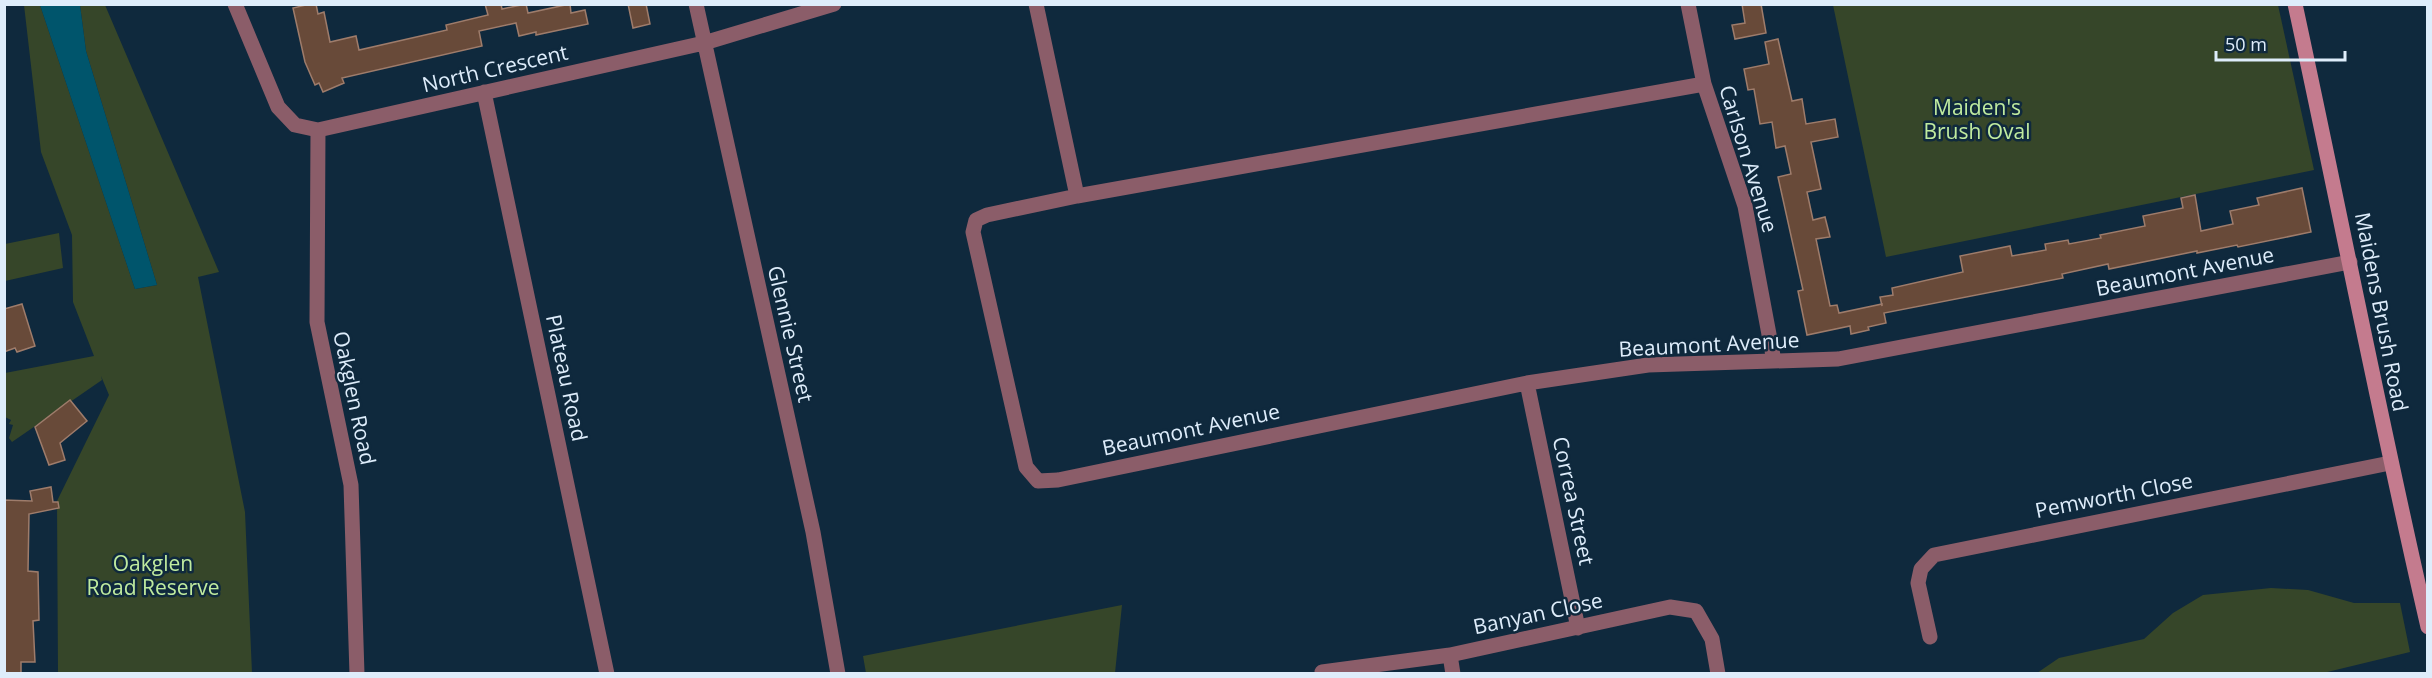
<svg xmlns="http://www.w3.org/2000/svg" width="2432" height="678" font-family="'Open Sans',sans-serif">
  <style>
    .green { fill: #364629 }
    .water { fill: #00556c }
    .building { fill: #684a39; stroke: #9e7c6b; stroke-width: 1.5 }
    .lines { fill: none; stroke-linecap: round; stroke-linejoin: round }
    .street { stroke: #8b5d69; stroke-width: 15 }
    .secondary { stroke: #c47b8e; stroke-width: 15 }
    .labels { text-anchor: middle; stroke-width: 5; stroke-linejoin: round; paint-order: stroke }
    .street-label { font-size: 21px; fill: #deedfb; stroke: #0f293d }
    .park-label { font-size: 21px; fill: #c0eb9f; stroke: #0f293d }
  </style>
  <rect width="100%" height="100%" fill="#0f293d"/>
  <path class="green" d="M24 5H40L135 289 157 285 86 51 80 5H105L219 272 198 277 245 512 252 673H58L57 501 109 395 101 376 102 380 12 442 9 438 13 425 9 424 11 420 5 417V373L94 356 73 302 72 235 41 152Z
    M1833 5H2278L2314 170 1886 257Z
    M59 233 63 268 5 281V244Z
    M2271 588 2308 590 2354 603H2400L2410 652 2319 674 2037 673 2059 658 2144 639 2173 613 2203 595Z
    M1122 605 1115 673H866L863 656Z"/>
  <path class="water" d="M40 5H80L86 51 157 285 135 289Z"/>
  <path class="building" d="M310 4H316L318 14 324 12 330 42 356 36 359 50 447 30 446 25 488 15 485 4H501L502 9 526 4 528 13 570 4 571 13 585 10 588 24 536 35V32L519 36 516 23 479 31 482 46 342 78 344 83 323 92 319 83 315 85 305 62 293 8Z
    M628 4H646L650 24 633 28Z
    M1742 4H1761L1766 33 1735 39 1732 25 1745 23Z
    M1778 39 1792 101 1802 99 1806 124 1835 119 1838 137 1811 142 1821 189 1807 192 1813 220 1825 217 1830 237 1816 239 1830 306 1837 305 1839 313 1882 304V306L1880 297 1893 295 1892 288 1963 272 1960 256 2010 246 2012 256 2046 250 2045 244 2068 240 2069 244 2101 238 2100 235 2145 226 2143 216 2183 208 2181 198 2195 195 2201 231 2233 224 2230 211 2259 205 2257 198 2302 188 2311 232 2238 247 2237 245 2197 253V251L2109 269 2108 264 2062 274 2063 278 1884 313 1886 323 1868 327 1869 330 1851 334 1850 326 1807 335 1798 291 1803 290 1778 177 1791 174 1785 146 1776 148 1772 122 1760 124 1754 89 1748 90 1744 69 1769 64 1765 42Z
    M22 304 35 346 17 352 15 348 4 352V309Z
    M70 400 87 421 60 443 65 460 49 465 35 427Z
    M51 487 53 502H58L59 508 29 514 28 571 38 572 39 620 33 621 35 662H21V674H4V500L32 501 30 491Z"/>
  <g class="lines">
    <path class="street" d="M235 4 278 107 295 125 318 130 704 43 834 4
      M696 4 813 532 838 674
      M1036 4 1077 196
      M1688 4 1704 84 1745 206 1774 361
      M1704 84 1077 196 987 215 976 220 973 232 1026 467 1038 481 1058 480 1527 383 1648 365 1838 359 2350 262
      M484 92 607 674
      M318 130 317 322 351 485 357 674
      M1527 383 1578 628
      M1930 637 1918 583 1921 569 1934 555 2390 463
      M1450 655 1453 674
      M1322 672 1450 655 1670 607 1696 611 1712 639 1718 674"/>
    <path class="secondary" d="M2295 4C2340 212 2380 420 2428 627"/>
  </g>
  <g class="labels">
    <g class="street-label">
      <text transform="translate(495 69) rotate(-13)" y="7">North Crescent</text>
      <text transform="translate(1748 159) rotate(73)" y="7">Carlson Avenue</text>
      <text transform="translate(2185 272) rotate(-11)" y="7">Beaumont Avenue</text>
      <text transform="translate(2381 312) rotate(79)" y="7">Maidens Brush Road</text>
      <text transform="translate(790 334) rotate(77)" y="7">Glennie Street</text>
      <text transform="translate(1709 345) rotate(-3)" y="7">Beaumont Avenue</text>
      <text transform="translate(566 378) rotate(78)" y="7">Plateau Road</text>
      <text transform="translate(354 398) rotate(78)" y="7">Oakglen Road</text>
      <text transform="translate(1191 430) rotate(-12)" y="7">Beaumont Avenue</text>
      <text transform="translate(2114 496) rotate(-11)" y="7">Pemworth Close</text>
      <text transform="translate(1573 501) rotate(78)" y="7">Correa Street</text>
      <text transform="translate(1538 614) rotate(-12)" y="7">Banyan Close</text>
    </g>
    <g class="park-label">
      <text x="1977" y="115">Maiden's<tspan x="1977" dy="24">Brush Oval</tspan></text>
      <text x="153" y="571">Oakglen<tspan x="153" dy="24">Road Reserve</tspan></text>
    </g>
  </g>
  <rect width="2432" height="678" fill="none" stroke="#deedfb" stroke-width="12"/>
  <path d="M2216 51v9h129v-9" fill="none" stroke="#deedfb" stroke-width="3"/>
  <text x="2225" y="51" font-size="18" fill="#deedfb" stroke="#0f293d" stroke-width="4.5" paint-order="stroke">50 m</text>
</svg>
